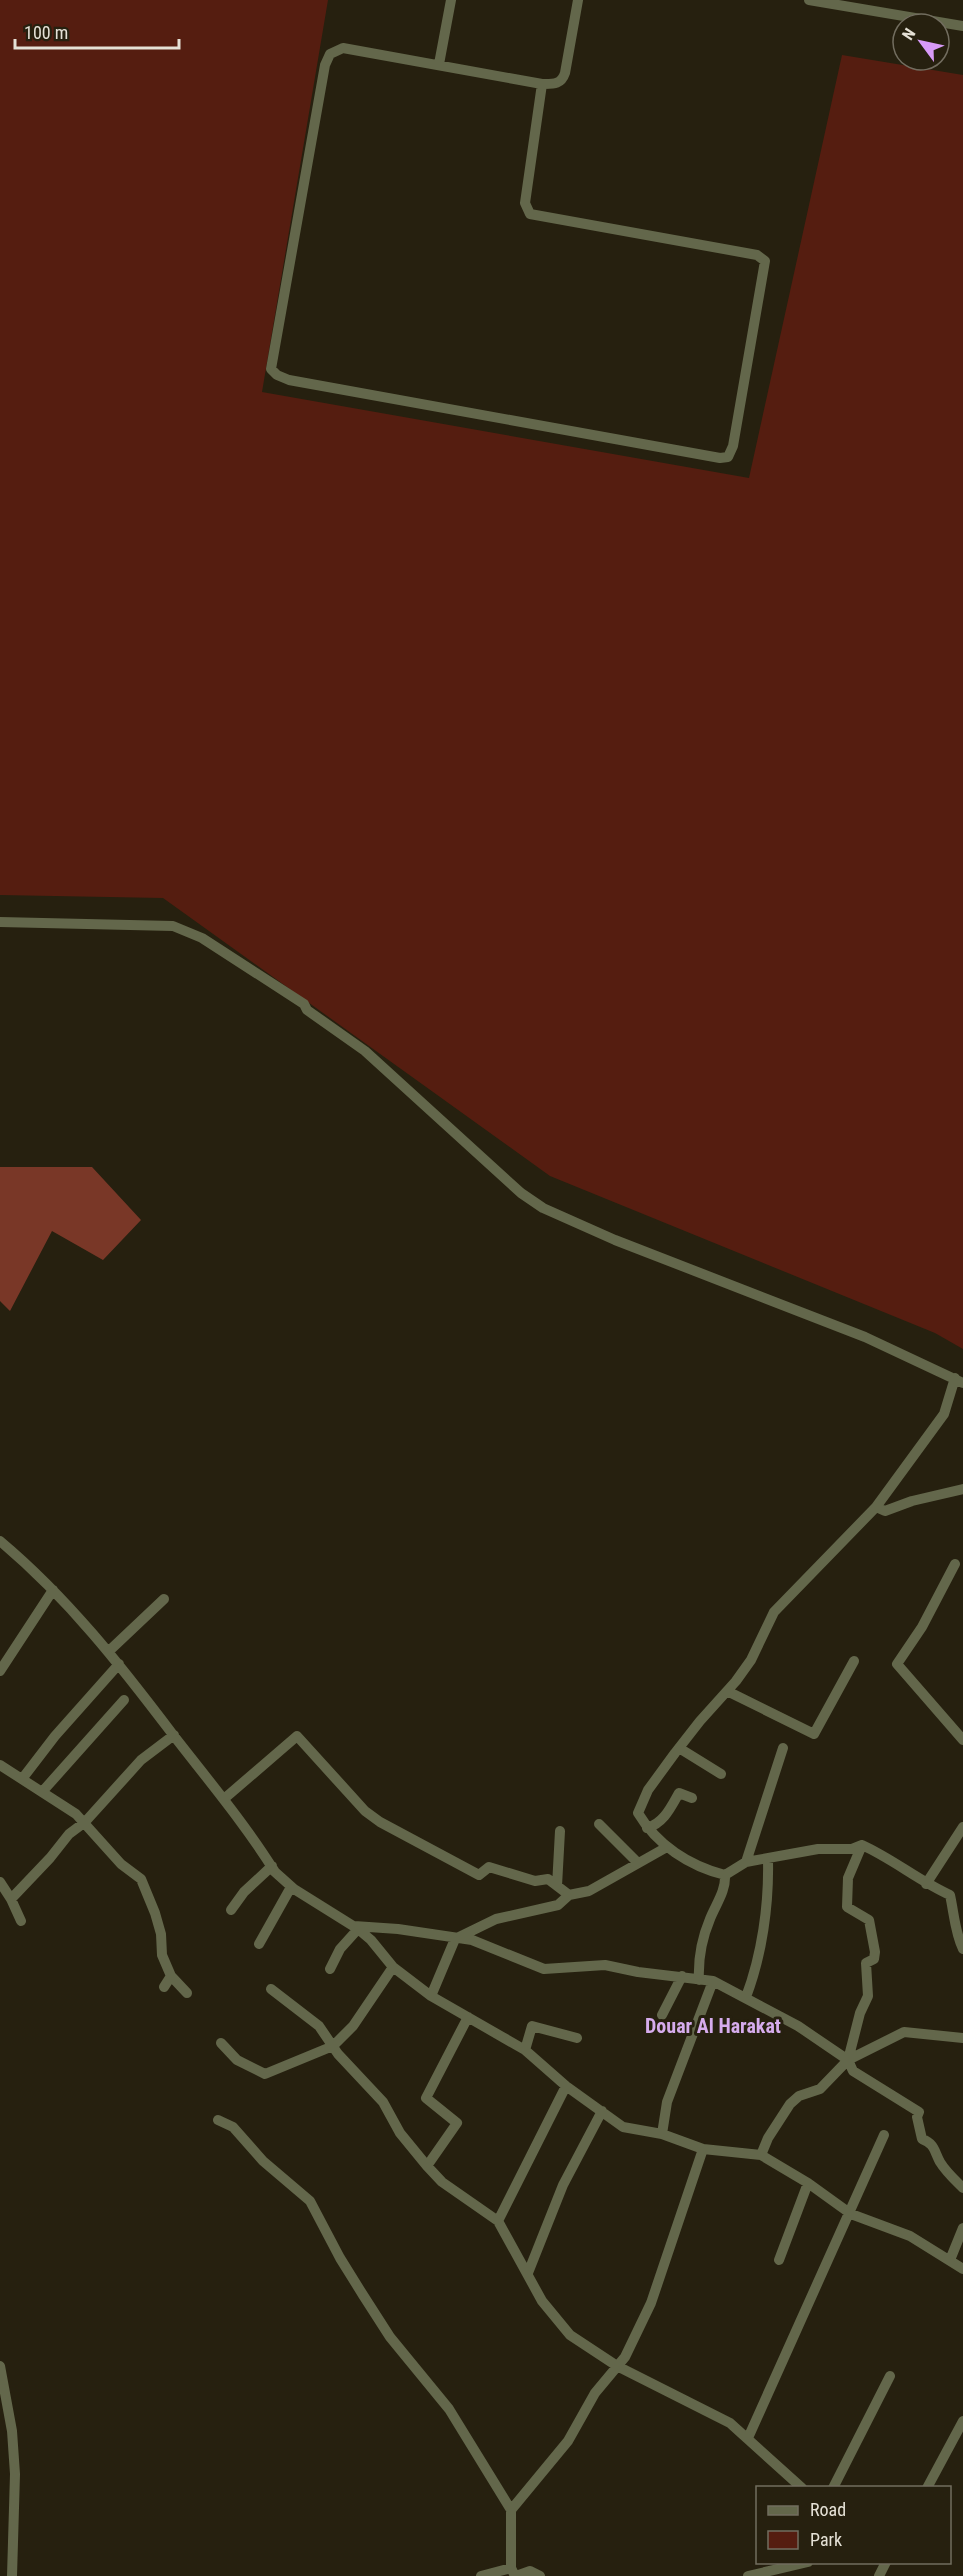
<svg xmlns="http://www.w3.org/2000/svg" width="963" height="2576" font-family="'Roboto Condensed',sans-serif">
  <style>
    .green { fill: #551d10 }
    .forest { fill: #793727 }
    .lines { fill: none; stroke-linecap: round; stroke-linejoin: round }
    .minor { stroke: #63674b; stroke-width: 10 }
    .labels { text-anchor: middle; stroke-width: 6; stroke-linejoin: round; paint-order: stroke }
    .quarter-label { font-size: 20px; font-weight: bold; fill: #d6aced; stroke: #26200f }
  </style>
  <rect width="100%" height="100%" fill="#26200f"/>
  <path class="green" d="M0 0H328L262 392 749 478 842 55 963 75V1349L935 1333 550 1176 163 898 0 895Z"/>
  <path class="forest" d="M0 1167H92L141 1220 103 1260 52 1231 10 1311 0 1301Z"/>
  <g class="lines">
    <path class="minor" d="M809 0 963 26
      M439 64 451 0
      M542 84 525 203 530 214 757 255 765 261 733 446 728 457 720 458 289 380 277 375 271 369 325 65 330 54 343 48 542 84C553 84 561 85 565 73L578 0
      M0 922 173 926 202 938 304 1004 307 1010 365 1051 521 1193 543 1208 615 1240 865 1337 963 1383
      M955 1378 944 1414 876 1507 774 1612 751 1660 736 1681 700 1721 675 1753 648 1790 638 1813C657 1845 689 1866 725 1875L746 1862 818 1849H852L862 1845C893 1859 919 1881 950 1895 954 1913 955 1933 963 1949
      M876 1507 885 1511 912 1501 963 1489
      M0 1541C68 1598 121 1666 174 1736 209 1781 245 1824 275 1872L294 1889 358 1929 371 1940 393 1967 431 1996 525 2050 566 2086 623 2127 662 2134 703 2149 651 2303 625 2357 595 2393 568 2441 511 2510V2568
      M955 1564 922 1627 897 1664 963 1740
      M109 1651 164 1599
      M0 1671 53 1590
      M727 1691 814 1734 854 1661
      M679 1748 721 1774
      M0 1765 76 1814 121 1864 141 1879 155 1913 161 1934 162 1955 171 1976 164 1987
      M22 1779 55 1736 119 1664
      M42 1792 124 1700
      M225 1798 297 1736 365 1811 380 1822 479 1875 489 1867 535 1881 548 1879 569 1895
      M599 1824 638 1863
      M647 1828C664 1823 671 1807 679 1793L692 1798
      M746 1862 783 1748
      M0 1882 11 1899 50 1858 69 1834 85 1822 141 1760 174 1735
      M926 1884 963 1827
      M557 1886 560 1831
      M11 1899 21 1921
      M231 1910 244 1892 272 1866
      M354 1926 398 1929 472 1940 544 1969 605 1965 638 1972 713 1981 798 2026 848 2060 853 2071 919 2112 917 2117 922 2139C935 2144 934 2151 940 2162 946 2172 955 2180 963 2188
      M259 1944 291 1887
      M330 1969 340 1949 358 1929
      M171 1976 187 1993
      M699 1980C698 1959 702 1938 710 1919 716 1904 726 1891 725 1875
      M271 1989 319 2026 338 2054 383 2102 400 2133 427 2166 442 2182 498 2221 566 2086
      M431 1996 455 1939 496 1919 558 1905 569 1895 589 1891 667 1847
      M746 1997C762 1955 769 1905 768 1860
      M662 2015 682 1976
      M221 2043 237 2060 265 2074 333 2046 353 2026 393 1967
      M525 2050 532 2026 577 2038
      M848 2060 860 2013 868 1996 866 1963 874 1959 875 1952 869 1920 847 1907 848 1878 862 1845
      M218 2120 233 2127 263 2161 310 2201 340 2258 363 2295 390 2337 449 2409 511 2510
      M662 2134 667 2102 713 1981
      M703 2149 761 2155 808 2183 851 2214 910 2236 963 2269
      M761 2155 768 2138 790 2104 799 2096 820 2089 848 2060 904 2032 963 2038
      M427 2166 457 2123 426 2098 468 2017
      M498 2221 542 2301 570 2335 617 2366 730 2423 802 2488
      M779 2260 808 2183
      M950 2260 963 2228
      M528 2273 563 2185 602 2111
      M0 2366 12 2431 15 2474 12 2576
      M748 2438 884 2135
      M833 2488 890 2376
      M927 2488 963 2421
      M481 2576 511 2568 515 2576
      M516 2576 530 2571 540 2576
      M748 2576 808 2562
      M879 2576 886 2562"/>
  </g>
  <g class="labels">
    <g class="quarter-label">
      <text x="713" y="2033">Douar Al Harakat</text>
    </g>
  </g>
  <rect x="756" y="2486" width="195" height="78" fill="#26200f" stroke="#726d5f" stroke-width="1.5"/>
  <rect x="768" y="2506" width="30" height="9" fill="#63674b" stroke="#726d5f" stroke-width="1.5"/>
  <text x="810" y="2516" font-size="18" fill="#e5e1d6">Road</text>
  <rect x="768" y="2531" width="30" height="18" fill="#551d10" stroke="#726d5f" stroke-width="1.5"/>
  <text x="810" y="2546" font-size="18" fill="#e5e1d6">Park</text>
  <g transform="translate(921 42) rotate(303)"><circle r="28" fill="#26200f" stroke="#726d5f" stroke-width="1.5"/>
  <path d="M0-4.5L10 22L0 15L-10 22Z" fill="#d89af8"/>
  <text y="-9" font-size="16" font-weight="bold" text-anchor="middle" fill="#e5e1d6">N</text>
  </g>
  <path d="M15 39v9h164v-9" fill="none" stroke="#e5e1d6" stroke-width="3"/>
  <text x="24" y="39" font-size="18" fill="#e5e1d6" stroke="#26200f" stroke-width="4.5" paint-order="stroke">100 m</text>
</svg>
